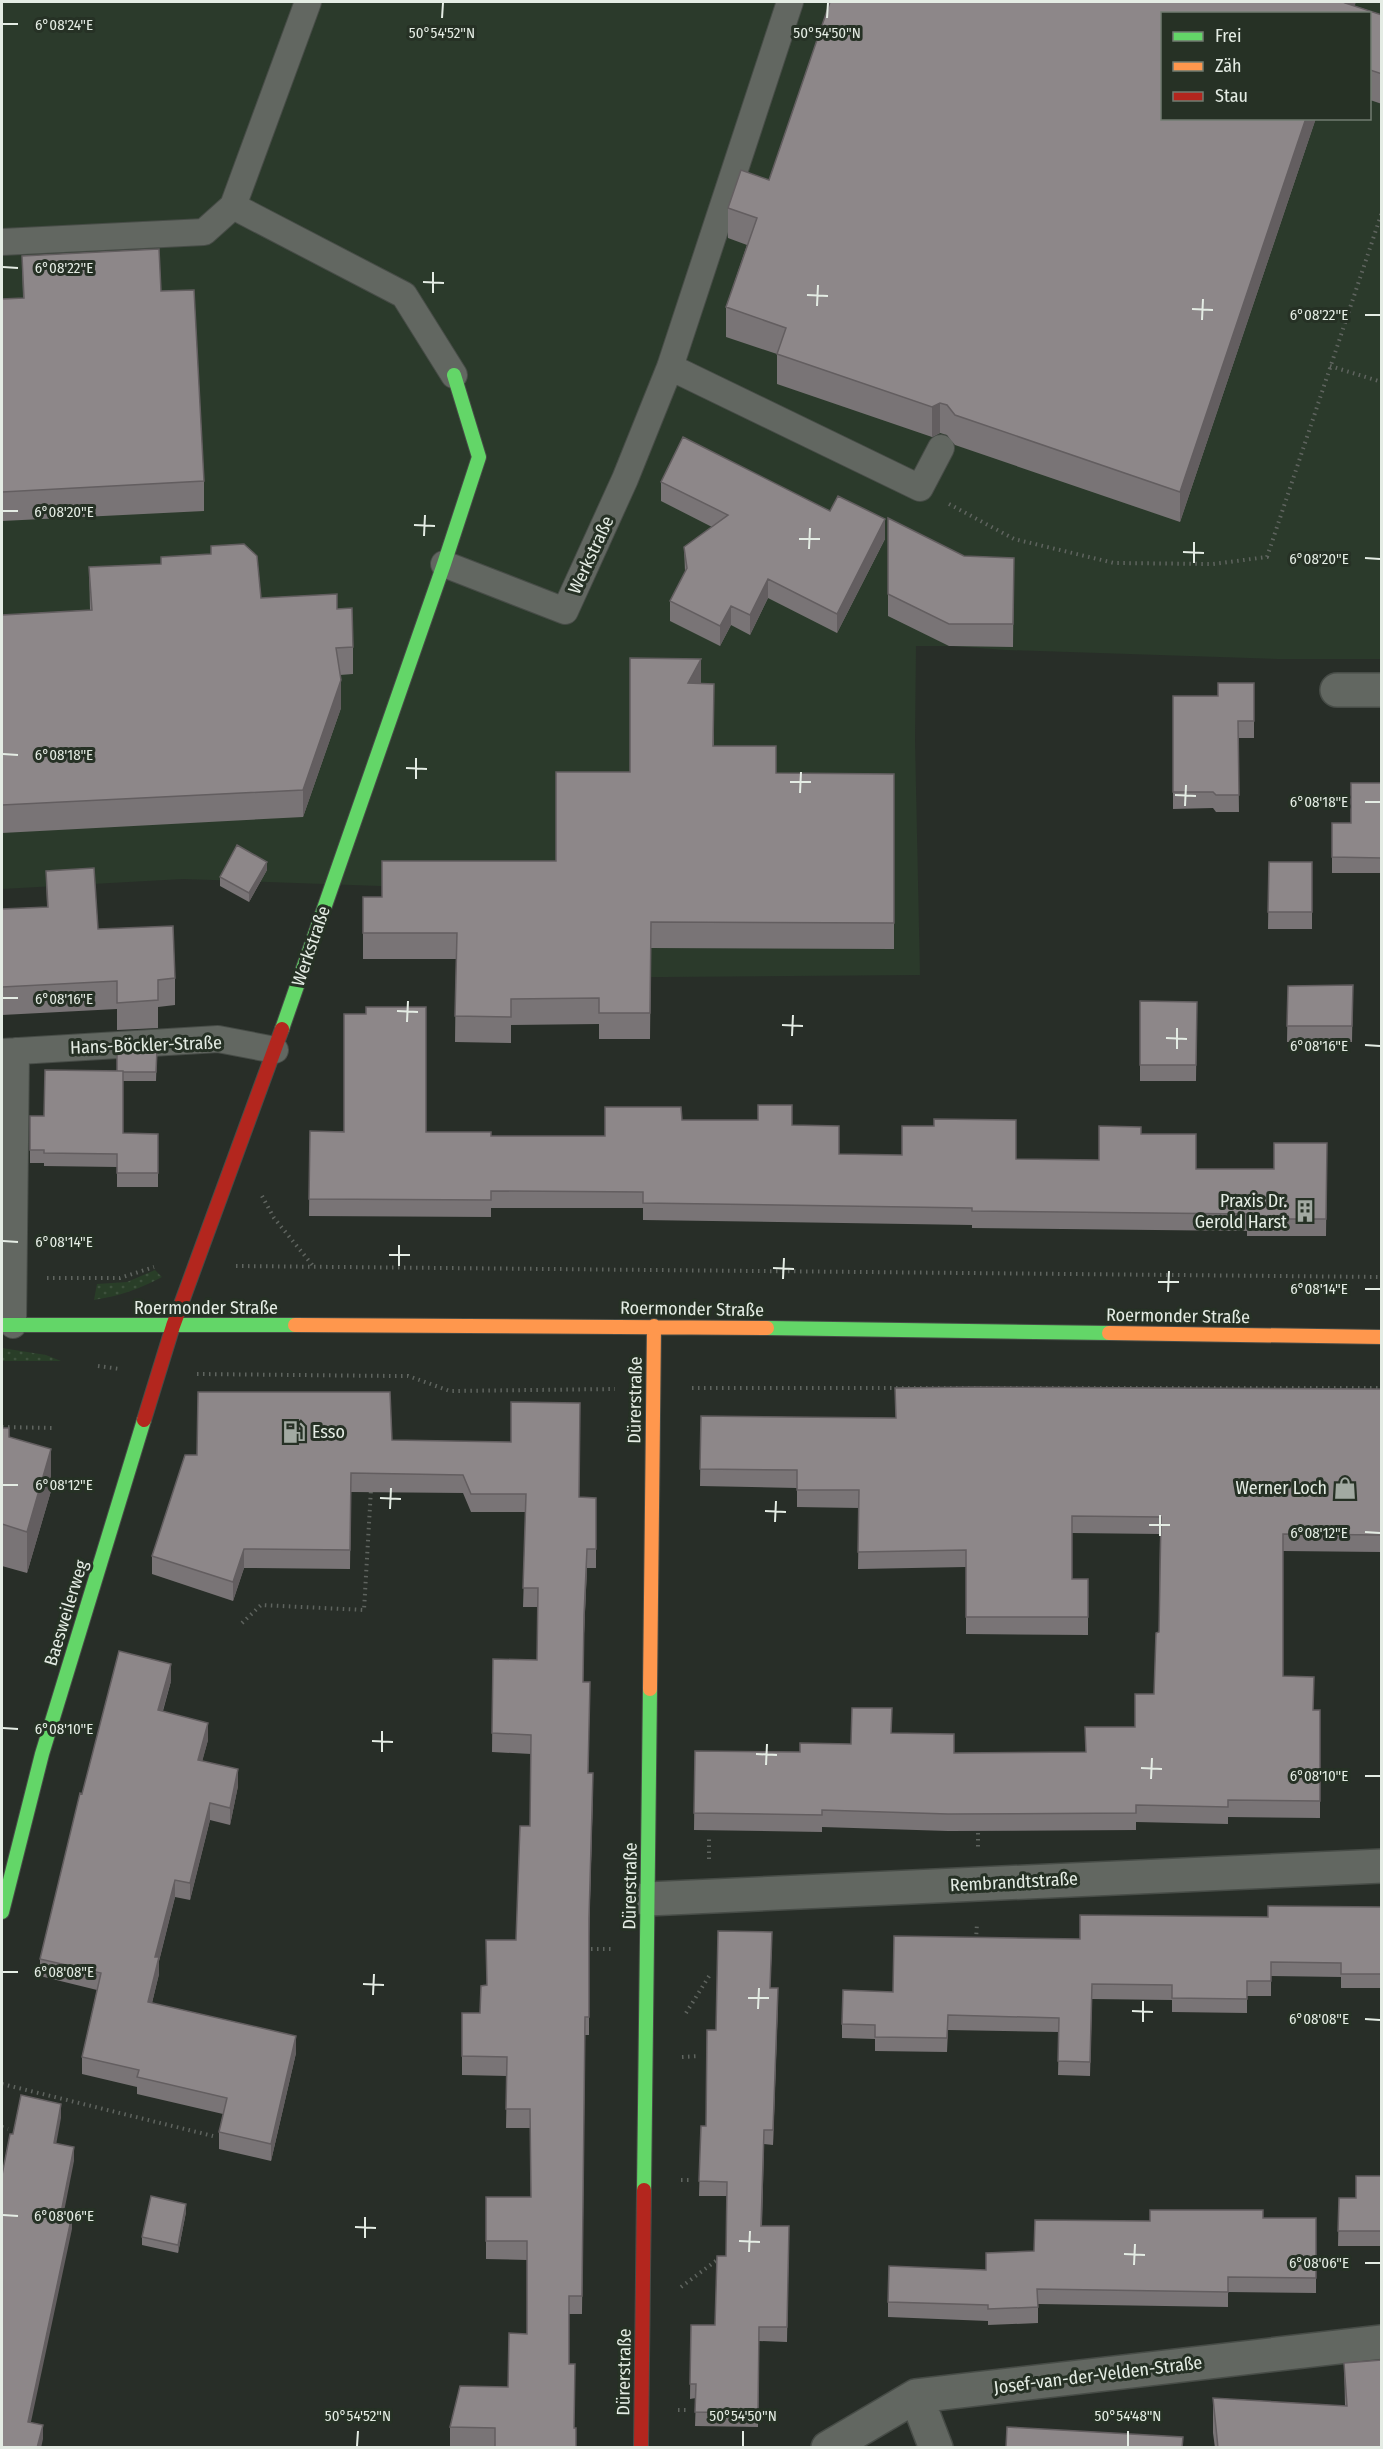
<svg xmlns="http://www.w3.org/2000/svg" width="1383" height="2449" font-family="'Fira Sans Condensed',sans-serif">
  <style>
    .built { fill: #2b3a2b; fill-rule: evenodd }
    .grass { fill: url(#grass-dots) }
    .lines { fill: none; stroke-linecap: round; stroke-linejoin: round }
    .lane-casing { stroke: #474c47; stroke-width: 28 }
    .street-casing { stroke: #474c47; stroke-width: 36 }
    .fast-casing { stroke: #474c47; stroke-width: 16 }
    .slow-casing { stroke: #474c47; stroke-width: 16 }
    .jam-casing { stroke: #474c47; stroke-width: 16 }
    .path { stroke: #5f645f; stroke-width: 4; stroke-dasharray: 1.5 4.5; stroke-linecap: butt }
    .lane { stroke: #626761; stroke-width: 26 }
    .street { stroke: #626761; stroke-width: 33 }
    .fast { stroke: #63d668; stroke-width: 14 }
    .slow { stroke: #ff974d; stroke-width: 14 }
    .jam { stroke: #b3261e; stroke-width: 14 }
    .wall { fill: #797476 }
    .shaded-wall { fill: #635e60 }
    .building { fill: #8d8789; stroke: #635e60; stroke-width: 1.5 }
    .ticks { fill: none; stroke: #e4ece4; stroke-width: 2 }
    .labels { text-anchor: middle; stroke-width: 6; stroke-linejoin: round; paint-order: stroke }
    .street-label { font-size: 18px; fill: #e4ece4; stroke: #263125 }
    .poi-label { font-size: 18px; fill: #e4ece4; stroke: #263125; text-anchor: end }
    .ticks-label { font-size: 15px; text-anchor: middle; fill: #e4ece4; stroke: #263125; stroke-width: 6; stroke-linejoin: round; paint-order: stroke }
  </style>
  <defs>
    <pattern id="grass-dots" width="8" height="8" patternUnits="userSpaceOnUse" patternTransform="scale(1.5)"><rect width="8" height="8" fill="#293e28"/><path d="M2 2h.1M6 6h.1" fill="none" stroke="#3e513d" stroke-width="1.8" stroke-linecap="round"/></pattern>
  </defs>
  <rect width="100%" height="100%" fill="#282e28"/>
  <path class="built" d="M2 2H1381V659H1278L1005 650 953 646H916L915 740 920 975 530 978 511 885 380 886 183 879 2 889ZM1162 14H1370V118H1162Z"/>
  <path class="grass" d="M155 1270 162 1277C140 1289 119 1296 94 1300L97 1284 127 1282Z
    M2 1348 46 1355 61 1361H2Z"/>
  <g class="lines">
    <g class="lane-casing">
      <path id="lane" d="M233 206 404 295 454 375
        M2 242 204 232 233 206 308 2
        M670 367 920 488 941 448
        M444 564 565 611 625 479 670 367 790 2
        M2 1052 218 1039 275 1050
        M13 1325 16 1051"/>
    </g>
    <g class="street-casing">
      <path id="street" d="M1337 690H1382
        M647 1899 1382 1866
        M916 2396 936 2448
        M828 2448 916 2396 1382 2342"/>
    </g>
    <g class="fast-casing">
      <path id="fast" d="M282 1029 444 564 479 457 454 375
        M2 1325H295
        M767 1328 1109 1333
        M2 1912 42 1754 144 1420
        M644 2190 650 1689"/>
    </g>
    <g class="slow-casing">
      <path id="slow" d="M295 1325 767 1328
        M1109 1333 1382 1337
        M650 1689 654 1326"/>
    </g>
    <g class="jam-casing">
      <path id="jam" d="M144 1420 173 1326 282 1029
        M641 2448 644 2190"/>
    </g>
    <path class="path" d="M1330 366 1382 382
      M949 504 1014 539 1114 563 1213 564 1267 557 1382 212
      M262 1196 274 1218 314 1267
      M236 1266 1382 1277
      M47 1278H120L154 1267
      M98 1366 120 1369
      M197 1374 396 1376H408L450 1391 615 1389
      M692 1388H1382
      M2 1427 52 1428
      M242 1623 261 1605 364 1610 371 1489
      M978 1827V1847
      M709 1859V1837
      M976 1940 977 1923
      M585 1949H611
      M686 2013 711 1973
      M682 2057 700 2056
      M2 2084 213 2136
      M2 2127 8 2129
      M681 2180H690
      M681 2287 717 2260
      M678 2410H689"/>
    <use href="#lane" class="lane"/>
    <use href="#street" class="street"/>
    <use href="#fast" class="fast"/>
    <use href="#slow" class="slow"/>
    <use href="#jam" class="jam"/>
  </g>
  <path class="wall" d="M1355 6 1382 15V104L1370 100V14L1162 118H1316L1180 522 955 445 947 435 940 433 932 437 777 384V354L726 337V307L747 245 728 238V208L769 180Z
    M22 256 161 291 204 481V511L2 521V299L23 298Z
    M661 482 885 539 837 633 768 598 750 635 731 625 720 646 670 621V601L685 572 684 547 712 527 661 501Z
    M888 518 964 556 1014 558 1013 647 949 646 888 616Z
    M89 567 261 598 337 609 353 647V674L340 675 341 708 303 817 2 833V615L90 610Z
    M701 683 714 710V746L776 773 894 774V949L651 948 650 1039H599V1024L511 1025V1043L455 1042 456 959H363V897H382L556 861 630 772Z
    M1254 683V738H1238L1239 812H1216L1213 808 1173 809V696H1218Z
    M1382 783V873H1332V823H1351Z
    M1269 862H1312V929H1268Z
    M267 870 249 902 220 886V877Z
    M46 871 98 929 175 978V1005L158 1007V1028L117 1030V1009L2 1015V909L47 907Z
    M1353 985 1352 1042H1287L1288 986Z
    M1140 1001 1197 1002 1196 1081H1140Z
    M157 1049 156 1081H123V1133L158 1134V1187H117V1167L44 1166V1163H30V1116H44L117 1071Z
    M682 1120 792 1125 839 1154 1016 1159 1099 1160 1141 1134 1196 1169H1274L1327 1143 1326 1236H1247V1231L972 1228V1225L643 1220V1208H491V1217L309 1216 310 1131 426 1132 491 1136H605Z
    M1381 1389 1382 1552 1283 1551V1676L1314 1710H1320V1818L1228 1817V1824L1136 1822V1830L948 1831 822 1827V1832L694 1830 695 1751 800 1752 851 1744 892 1733 954 1753 1085 1752 1135 1727 1154 1694 1159 1632 1160 1534 1072 1533V1579H1088V1635L966 1634V1567L858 1569 859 1508 797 1507V1488L700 1486 701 1416 896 1418Z
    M2 1428 51 1491 27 1573 2 1566Z
    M392 1440 579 1497 596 1516V1568H587L584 1634 583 1682 588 1773 593 1791 589 1937V2035H585L582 2314H569L495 2447 450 2446V2427L508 2387 527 2334V2260L486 2259V2197H531L530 2128H506L507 2076 462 2075V2013H480L487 1985 516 1940 530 1826 531 1754 492 1752 493 1659 537 1660 538 1607H523L526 1512H471L463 1493 351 1492 350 1569 244 1568 233 1601 152 1574V1556Z
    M171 1681 163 1711 208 1740 202 1761 238 1786 230 1825 210 1820 190 1900 175 1897 159 1961V1974L152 2003 296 2053 271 2161 219 2149V2132L223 2114 137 2094V2087L82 2074V2057L97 1990 40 1976V1959L82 1794Z
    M1382 1907V1988H1341V1977L1271 1976V1996H1247V2013L1172 2012V2000L1092 1999 1090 2076 1058 2075 1059 2032 948 2030 947 2052 875 2051V2039L842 2038V2024L893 1992 1080 1939 1268 1917Z
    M772 1947 770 1988 778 2002 773 2145 764 2144 762 2226H789L787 2342 759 2341 758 2427 695 2426 696 2398 690 2399 691 2325H715L726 2256 727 2196H699L701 2126H706L716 2030Z
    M1382 2176V2246H1338L1339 2198H1356Z
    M186 2212 178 2253 142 2245V2237Z
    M1263 2218H1316V2293L1228 2292V2307L1038 2304V2323L988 2325V2321L888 2317V2302L986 2270V2253L1034 2251 1150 2221Z
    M1344 2363 1382 2448H1215L1213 2433V2398L1345 2406Z"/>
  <path class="shaded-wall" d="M1346 2H1356L1352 14H1345Z
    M1306 118H1316L1180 522V492Z
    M940 403V433L932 437V407Z
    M885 519V539L837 633V614Z
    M768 579V598L750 635V615Z
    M731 606V625L720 646V626Z
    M701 659V685L688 683Z
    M341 680V708L303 817V790Z
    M267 862V870L249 902V893Z
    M51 1449V1491L27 1573V1532Z
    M244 1549V1568L233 1601V1582Z
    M587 1549V1568L584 1634V1615Z
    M171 1664V1681L158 1727V1710Z
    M208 1723V1740L198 1777V1760Z
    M238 1769V1786L230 1825V1808Z
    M593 1773V1791L589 1937V1918Z
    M210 1803V1820L190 1900V1883Z
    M175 1880V1897L159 1961V1974L148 2019V2002L155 1957Z
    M778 1988V2002L773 2145V2130Z
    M296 2036V2053L271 2161V2144Z
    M61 2104V2118L54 2156V2143Z
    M74 2147V2161L61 2227V2213Z
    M186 2204V2212L178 2253V2245Z
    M72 2215V2229L28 2436V2422Z
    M43 2425V2439L41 2448H37Z"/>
  <path class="building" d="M830 2H1346L1345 3 1382 15V74L1370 70V14H1162V118H1306L1180 492 955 415 947 405 940 403 932 407 777 354 786 328 726 307 757 218 728 208 741 170 769 180Z
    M159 249 161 291 194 290 204 481 2 492V299L24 298 22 256Z
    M683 437 830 511 838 496 885 519 837 614 768 579 750 615 731 606 720 626 670 601 687 568 684 547 728 515 661 482Z
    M888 518 964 556 1014 558 1013 624H949L888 594Z
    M244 544 257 556 261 598 337 594V609L352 608 353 647 336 648 341 680 303 790 2 805V615L92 610 89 567 161 564V557L211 554V546Z
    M630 658 701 659 688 683 714 684 713 746H776V773L894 774V923L651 922 650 1013H599V998L511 999V1017L455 1016 457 933H363V897H382V861H556V772H630Z
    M1218 683H1254V721H1238L1239 795H1216L1213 792H1173V696H1218Z
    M1351 783H1382V858L1332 857V823H1351Z
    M237 845 267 862 249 893 220 877Z
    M1269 862H1312V912H1268Z
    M94 868 98 929 173 926 175 978 158 980V1000L117 1003V981L2 987V909L48 907 46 871Z
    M1353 985 1352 1026H1287L1288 986Z
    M1140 1001 1197 1002 1196 1065H1140Z
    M366 1007H426V1132H491V1136H605V1107H681L682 1120H758V1105H792V1125L839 1126V1154L902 1155V1126H934V1119L1016 1120V1159L1099 1160V1126L1141 1127V1134H1196V1169H1274V1143H1327L1326 1219H1247V1214L972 1211V1208L643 1203V1192L491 1191V1200L309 1199 310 1131 344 1132V1014H366Z
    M157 1049 156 1072H123V1071H117V1052Z
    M45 1070 123 1071V1133L158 1134V1173H117V1154L44 1153V1150H30V1116H44Z
    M977 1387 1381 1389 1382 1535 1283 1534V1676L1314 1677 1313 1710H1320V1801L1228 1800V1807L1136 1805V1813L948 1814 822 1810V1815L694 1813 695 1751 800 1752V1743L851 1744 852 1708H892L891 1733 954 1734V1753L1086 1752 1085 1727H1135V1694H1154L1156 1633 1159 1632 1161 1517 1072 1516V1579H1088V1617H966V1550L858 1552 859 1490H797V1470L700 1469 701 1416 896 1418 895 1388Z
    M198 1392H390L392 1440 511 1442V1402L580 1403 579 1497 596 1498V1549H587L584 1615 583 1682H590L588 1773H593L589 1918V2017H585L582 2296H569V2364H575L574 2428H576V2448H495V2428L450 2427 460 2386 508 2387 509 2333 527 2334V2241H486V2197H531L530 2109H506L507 2057 462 2056V2013H480L481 1986 487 1985 486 1940H516L520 1826H530L531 1735 492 1733 493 1659 537 1660 538 1588H523L526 1494H471L463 1475 351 1473 350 1550 244 1549 233 1582 152 1556 185 1455H197Z
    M2 1428H9V1437L51 1449 27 1532 2 1524Z
    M119 1651 171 1664 158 1710 208 1723 198 1760 238 1769 230 1808 210 1803 190 1883 175 1880 155 1957H159L148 2002 296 2036 271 2144 219 2132 227 2098 137 2077 139 2070 82 2057 101 1973 40 1959 80 1793 82 1794Z
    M1268 1906 1382 1907V1974H1341V1963L1271 1962V1981H1247V1999L1172 1998V1985L1092 1984 1090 2062 1058 2061 1059 2018 948 2015 947 2038 875 2037V2025L842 2024 843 1990 893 1992 894 1936 1080 1939V1915L1268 1917Z
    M718 1931 772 1932 770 1988H778L773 2130H764L761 2226H789L787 2327H759L758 2413 695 2412 696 2384H690L691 2325H715L717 2256H726L727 2182 699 2181 701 2126H706L707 2030H716Z
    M21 2095 61 2104 54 2143 74 2147 61 2213 72 2215 28 2422 43 2425 37 2448H2V2175L10 2134H13Z
    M1356 2176H1382V2231H1338L1339 2198H1356Z
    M151 2196 186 2204 178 2245 142 2237Z
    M1150 2210H1263V2218H1316V2278L1228 2277V2292L1037 2289 1038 2307 988 2309V2305L888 2302 889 2266 986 2270V2253L1034 2251 1035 2220 1150 2221Z
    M1382 2360V2448H1218L1213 2398 1347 2406 1344 2363Z
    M1007 2427 1183 2437 1182 2448H1006Z"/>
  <path class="ticks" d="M442 18 443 3M827 18 828 3M3 24H18M3 267 18 268M423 282 444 283M433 293V272M807 295 828 296M817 306 818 285M1192 309 1213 310M1365 315H1380M1202 320 1203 299M3 511H18M414 525 435 526M424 536 425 515M799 539H820M809 549 810 528M1183 552 1204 553M1365 558 1380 559M1194 563V542M3 754 18 755M406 768 427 769M416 779V758M790 782H811M800 793 801 772M1175 795 1196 796M1365 802H1380M1185 806 1186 785M3 998H18M397 1011 418 1012M407 1022 408 1001M782 1025 803 1026M792 1036 793 1015M1166 1038 1187 1039M1365 1045 1380 1046M1177 1049V1028M3 1241 18 1242M389 1255H410M399 1266V1245M773 1268 794 1269M783 1279 784 1258M1158 1282H1179M1365 1289H1380M1168 1292 1169 1271M3 1485H18M380 1498 401 1499M390 1509 391 1488M765 1511 786 1512M775 1522 776 1501M1149 1525H1170M1365 1532 1380 1533M1160 1536V1515M3 1728 18 1729M372 1741 393 1742M382 1752V1731M756 1754 777 1755M766 1765 767 1744M1141 1768 1162 1769M1365 1776H1380M1151 1779 1152 1758M3 1972H18M363 1984 384 1985M373 1995 374 1974M748 1998H769M758 2009 759 1988M1132 2011 1153 2012M1365 2019 1380 2020M1143 2022V2001M3 2215 18 2216M355 2227 376 2228M365 2238V2217M739 2241 760 2242M749 2252 750 2231M1124 2254 1145 2255M1365 2263H1380M1134 2265 1135 2244M357 2446 358 2431M743 2446V2431M1128 2446V2431"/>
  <defs>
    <g id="building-bare" transform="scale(1.8)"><path d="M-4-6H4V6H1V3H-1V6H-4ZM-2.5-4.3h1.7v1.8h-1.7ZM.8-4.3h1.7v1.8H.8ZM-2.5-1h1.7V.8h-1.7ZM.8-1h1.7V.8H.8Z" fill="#a2aaa2" stroke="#263125" stroke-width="2.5" paint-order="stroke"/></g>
    <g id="fuel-bare" transform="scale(1.8)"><path d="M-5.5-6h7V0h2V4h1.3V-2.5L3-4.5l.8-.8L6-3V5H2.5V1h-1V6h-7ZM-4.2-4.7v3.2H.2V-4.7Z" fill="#a2aaa2" stroke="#263125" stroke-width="2.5" paint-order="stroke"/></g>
    <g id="shop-bare" transform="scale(1.8)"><path d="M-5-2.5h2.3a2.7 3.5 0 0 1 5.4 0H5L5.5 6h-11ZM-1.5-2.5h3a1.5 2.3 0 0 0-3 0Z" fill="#a2aaa2" stroke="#263125" stroke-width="2.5" paint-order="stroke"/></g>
  </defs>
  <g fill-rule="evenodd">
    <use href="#building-bare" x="1305" y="1211"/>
    <use href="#fuel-bare" x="294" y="1432"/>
    <use href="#shop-bare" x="1345" y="1488"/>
  </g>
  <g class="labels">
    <g class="street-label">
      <text transform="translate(591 555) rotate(-65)" y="6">Werkstraße</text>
      <text transform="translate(311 946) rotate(-71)" y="6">Werkstraße</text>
      <text transform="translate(146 1045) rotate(-2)" y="6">Hans-Böckler-Straße</text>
      <text x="206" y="1314">Roermonder Straße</text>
      <text transform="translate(692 1309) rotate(1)" y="6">Roermonder Straße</text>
      <text transform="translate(1178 1316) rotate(1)" y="6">Roermonder Straße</text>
      <text transform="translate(635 1400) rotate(-89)" y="6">Dürerstraße</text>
      <text transform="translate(66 1613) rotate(-73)" y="6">Baesweilerweg</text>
      <text transform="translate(1014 1882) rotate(-3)" y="6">Rembrandtstraße</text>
      <text transform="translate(630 1886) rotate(-89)" y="6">Dürerstraße</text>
      <text transform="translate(624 2372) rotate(-89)" y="6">Dürerstraße</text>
      <text transform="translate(1098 2375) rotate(-7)" y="6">Josef-van-der-Velden-Straße</text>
    </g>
    <g class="poi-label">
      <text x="1287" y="1207">Praxis Dr.<tspan x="1287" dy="21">Gerold Harst</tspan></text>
      <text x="312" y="1438" text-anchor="start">Esso</text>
      <text x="1327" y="1494">Werner Loch</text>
    </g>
  </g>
  <g class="ticks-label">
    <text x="64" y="30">6°08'24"E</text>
    <text x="442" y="38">50°54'52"N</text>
    <text x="827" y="38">50°54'50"N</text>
    <text x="64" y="273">6°08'22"E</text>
    <text x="1319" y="320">6°08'22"E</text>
    <text x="64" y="517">6°08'20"E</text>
    <text x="1319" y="564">6°08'20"E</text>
    <text x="64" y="760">6°08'18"E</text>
    <text x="1319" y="807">6°08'18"E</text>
    <text x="64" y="1004">6°08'16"E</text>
    <text x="1319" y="1051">6°08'16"E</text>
    <text x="64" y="1247">6°08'14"E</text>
    <text x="1319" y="1294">6°08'14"E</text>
    <text x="64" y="1490">6°08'12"E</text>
    <text x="1319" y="1538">6°08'12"E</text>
    <text x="64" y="1734">6°08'10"E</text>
    <text x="1319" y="1781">6°08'10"E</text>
    <text x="64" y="1977">6°08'08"E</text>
    <text x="1319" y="2024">6°08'08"E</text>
    <text x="64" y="2221">6°08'06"E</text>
    <text x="1319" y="2268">6°08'06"E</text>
    <text x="358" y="2421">50°54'52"N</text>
    <text x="743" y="2421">50°54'50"N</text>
    <text x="1128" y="2421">50°54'48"N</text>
  </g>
  <rect width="1383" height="2449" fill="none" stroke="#e4ece4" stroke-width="6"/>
  <rect x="1161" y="12" width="210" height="108" fill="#263125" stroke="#727c71" stroke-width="1.5"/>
  <rect x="1173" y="32" width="30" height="9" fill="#63d668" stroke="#727c71" stroke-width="1.5"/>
  <text x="1215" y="42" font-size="18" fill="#e4ece4">Frei</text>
  <rect x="1173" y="62" width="30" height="9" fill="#ff974d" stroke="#727c71" stroke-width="1.5"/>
  <text x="1215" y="72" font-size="18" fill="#e4ece4">Zäh</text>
  <rect x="1173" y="92" width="30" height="9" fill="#b3261e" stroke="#727c71" stroke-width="1.5"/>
  <text x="1215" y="102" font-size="18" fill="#e4ece4">Stau</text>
</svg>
